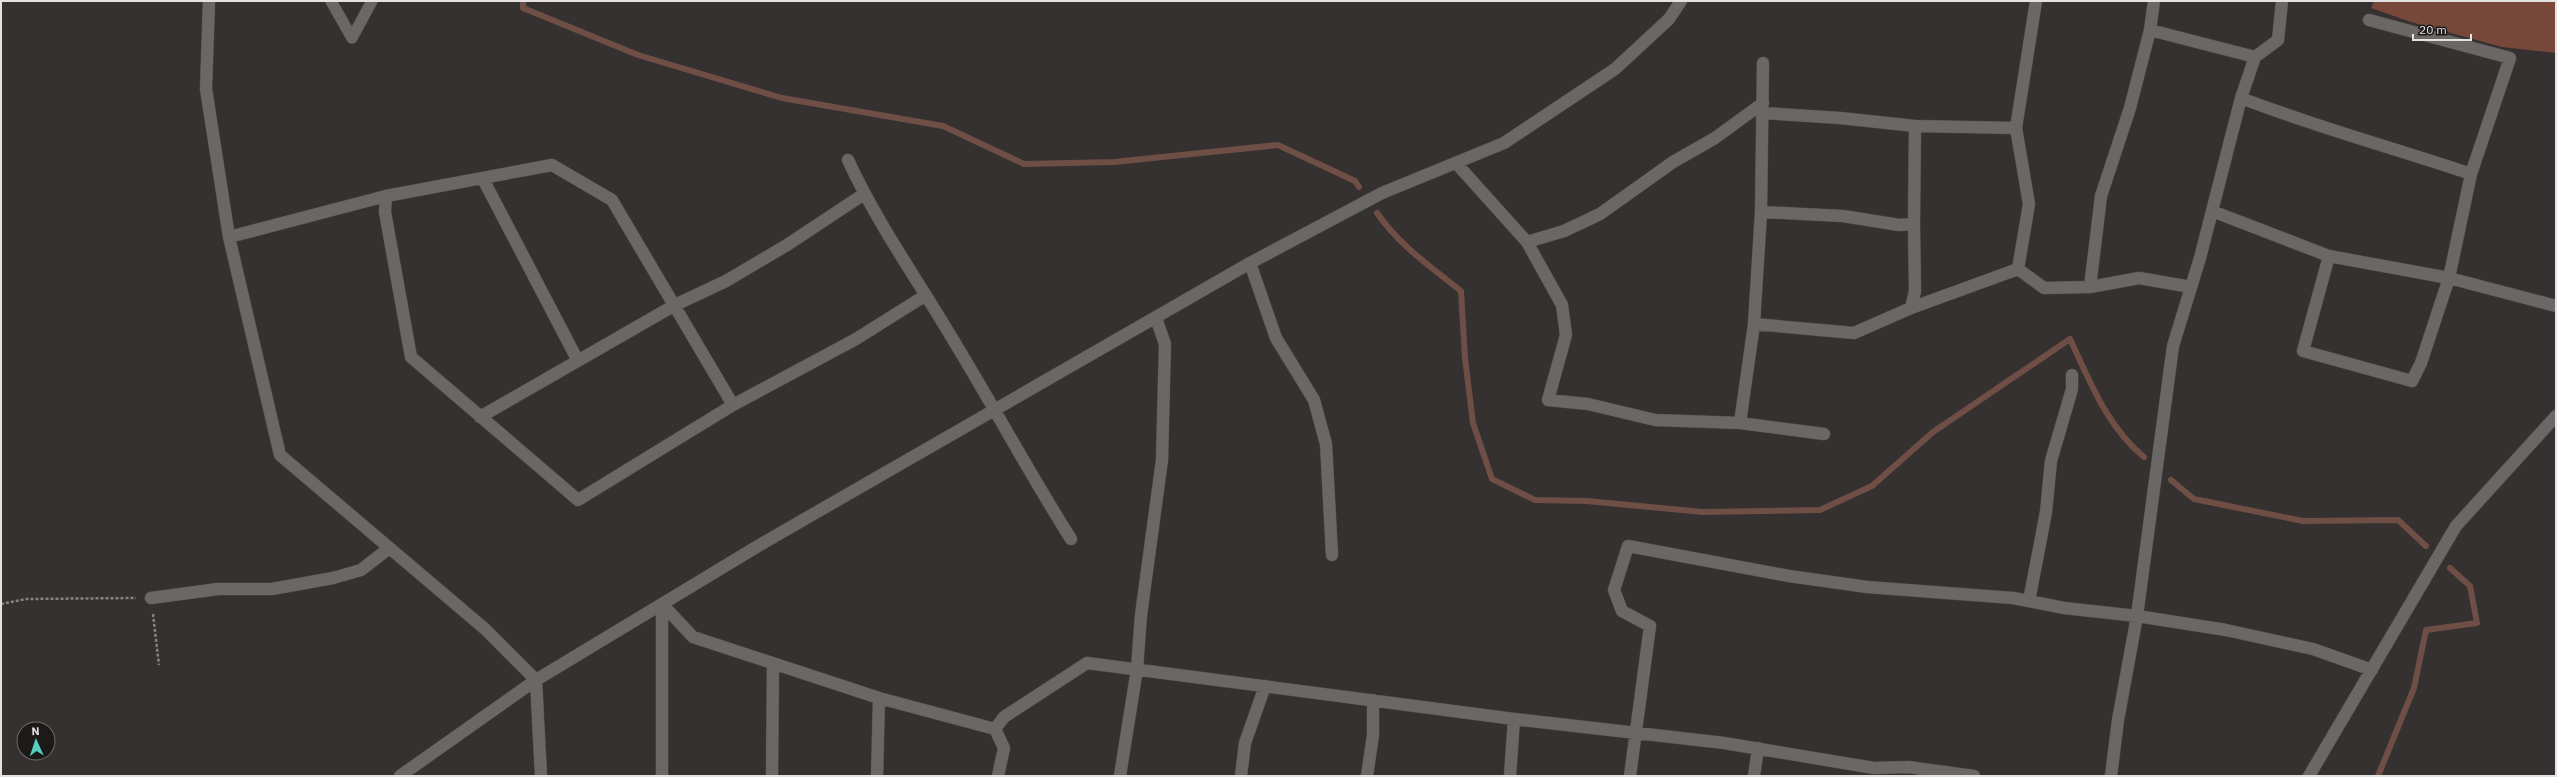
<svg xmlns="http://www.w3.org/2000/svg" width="2557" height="777" font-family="'IBM Plex Sans',sans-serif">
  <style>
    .green { fill: #774839 }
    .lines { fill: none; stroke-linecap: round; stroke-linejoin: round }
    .stream { stroke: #6f4e45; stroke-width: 6 }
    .service-casing { stroke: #504d4d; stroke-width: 12 }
    .minor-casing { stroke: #504d4d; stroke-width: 13 }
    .path { stroke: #868382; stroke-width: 2.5; stroke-dasharray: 3 2; stroke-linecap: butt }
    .service { stroke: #6b6766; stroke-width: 11 }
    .minor { stroke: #6b6766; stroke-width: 12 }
  </style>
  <rect width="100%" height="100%" fill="#353130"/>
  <path class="green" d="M2374 1H2556V53L2502 47 2411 22 2371 8Z"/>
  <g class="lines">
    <path class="stream" d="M523 1V8L638 55 782 98 943 126 1024 164 1114 162 1278 145 1355 181 1359 187
      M1377 213C1399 245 1431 267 1461 291L1465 358 1473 423 1492 479 1535 500 1587 501 1703 512 1820 510 1872 486 1933 432 2070 339C2090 381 2107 427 2144 457
      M2171 480 2194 499 2303 521 2398 520 2426 546
      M2378 776 2414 688 2426 630 2477 623 2470 586 2450 568"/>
    <g class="service-casing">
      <path id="service" d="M331 1 352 38 372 1"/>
    </g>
    <g class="minor-casing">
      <path id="minor" d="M209 1 206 89 229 237 280 455 485 629 536 680 541 776
        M1681 1 1669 19 1615 69 1504 143 1382 193 1250 263 763 543 662 604 693 637 879 698 995 729 1004 717 1087 663 1514 719 1724 743 1874 768 1908 767 1974 776
        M2036 1 2016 128 2029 204 2018 269 2044 288 2090 287 2101 196 2130 108 2150 30
        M2154 1 2150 30 2255 57
        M2282 1 2278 40 2255 57 2241 98C2316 127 2394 148 2471 174
        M2369 20 2510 58 2471 174 2449 278 2556 306
        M1763 63 1761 212 1754 324 1854 333 1911 308 2018 269
        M2241 98 2200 258 2173 346 2137 616 2226 630 2313 649 2372 670
        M1763 113 1840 118 1915 126 1914 224
        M1915 126 2016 128
        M848 160C877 223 917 279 952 338 993 405 1029 473 1071 539
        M1456 163 1527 242 1562 305 1566 335 1548 400 1588 404 1655 420 1740 423
        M483 179 578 361
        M2212 211 2329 256
        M1761 212 1843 216 1899 225 1914 224 1915 291 1911 308
        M229 237 386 196
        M1527 242 1564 231 1600 214 1673 162 1715 138 1763 103
        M2329 256 2449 278 2421 363 2412 381 2303 351Z
        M1250 263 1276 338 1314 400 1326 444 1332 555
        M2090 287 2139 278 2191 287
        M1754 324 1740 423 1824 434
        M733 405 612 200 552 165 386 196 385 212 411 357 578 500 733 405 856 339 926 295
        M480 417 675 305 726 281 787 245 864 194
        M151 598 218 589H272L333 578 361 570 388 549
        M2029 601 2046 512 2051 461 2072 389V375
        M995 729 1004 748 998 776
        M400 776 536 680 662 604
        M662 776V604
        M772 776 773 665
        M877 776 879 698
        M1120 776 1137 669 1141 615 1162 460 1165 344 1156 318
        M1241 776 1245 743 1265 686
        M1367 776 1373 735V700
        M1510 776 1514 719
        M1630 776 1650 626 1622 611 1614 590 1628 546 1789 576 1867 587 2013 598 2064 608 2137 616 2118 720 2111 776
        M1754 776 1758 748
        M2309 776 2456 526 2556 416"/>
    </g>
    <path class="path" d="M1 604 26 599 136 598
      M153 614 159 665"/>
    <use href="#service" class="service"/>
    <use href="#minor" class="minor"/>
  </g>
  <rect width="2557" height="777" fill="none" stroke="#e5e2e2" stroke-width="4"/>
  <g transform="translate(36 741) rotate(357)"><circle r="19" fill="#1b1a19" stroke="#6c6a69"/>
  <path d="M0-3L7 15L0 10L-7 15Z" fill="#58cec0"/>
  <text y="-6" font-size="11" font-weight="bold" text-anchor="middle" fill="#e5e2e2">N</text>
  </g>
  <path d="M2413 34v6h58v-6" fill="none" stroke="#e5e2e2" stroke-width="2"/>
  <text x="2419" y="34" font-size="12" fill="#e5e2e2" stroke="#1b1a19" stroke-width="3" paint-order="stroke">20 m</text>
</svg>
